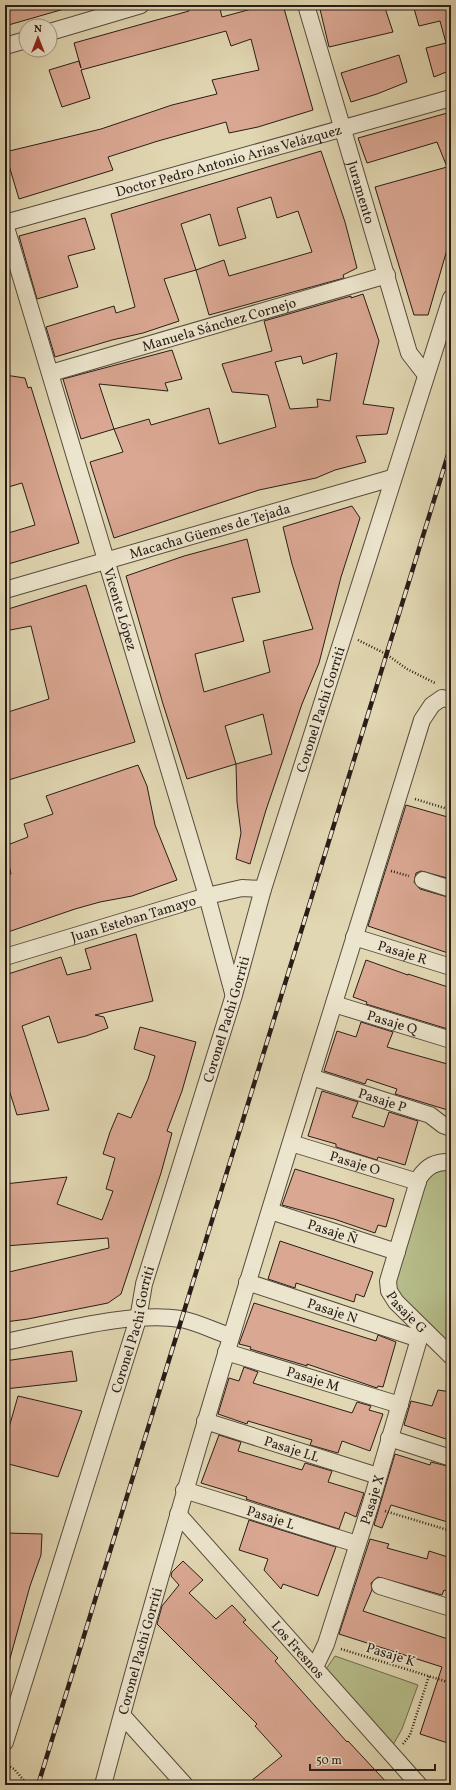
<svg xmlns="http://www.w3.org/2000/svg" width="456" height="1790" font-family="Vollkorn,serif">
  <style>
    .green { fill: #b6bd8a; stroke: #706d51 }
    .building { fill: #daa792; stroke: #291d18; fill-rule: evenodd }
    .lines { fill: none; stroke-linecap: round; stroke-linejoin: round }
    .minor-casing { stroke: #574c3e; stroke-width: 18 }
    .path { stroke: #291d18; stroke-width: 2.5; stroke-dasharray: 1 2; stroke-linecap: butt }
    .minor { stroke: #ece5cd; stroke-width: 16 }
    .rail-casing { stroke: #291d18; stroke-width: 4.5 }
    .rail { stroke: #ece5cd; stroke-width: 3; stroke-dasharray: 9; stroke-linecap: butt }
    .labels { text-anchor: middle; stroke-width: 3; stroke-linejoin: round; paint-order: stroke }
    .street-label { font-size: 14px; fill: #291d18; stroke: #ece5cd }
  </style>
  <rect width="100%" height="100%" fill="#e1d7b2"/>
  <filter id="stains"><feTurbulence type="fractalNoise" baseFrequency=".005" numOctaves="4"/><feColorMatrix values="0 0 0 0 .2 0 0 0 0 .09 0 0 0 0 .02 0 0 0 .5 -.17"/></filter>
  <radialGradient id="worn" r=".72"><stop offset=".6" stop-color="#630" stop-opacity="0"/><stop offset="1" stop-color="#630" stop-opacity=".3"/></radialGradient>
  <path class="green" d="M451 1162V1356L389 1291 418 1182Z
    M335 1656 418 1685 402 1729 393 1745 326 1669Z"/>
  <path class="building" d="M5 5H64V9L5 26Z
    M187 5H219L222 17 266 5H283L313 110 258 127 229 133 226 122 158 141 108 157 113 170 19 199 5 152 101 129 172 105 217 94 212 80 259 70 251 39 231 46 226 31 81 70 90 98 62 107 49 70 79 61 81 68 74 43 189 11Z
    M319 5H384L393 32 329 47Z
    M413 5H451V70L434 77 426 48 446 43 440 21 419 26Z
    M399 55 407 82 377 94 351 102 341 73Z
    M451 112V236L428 315H414L375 187 447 167 437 142 367 163 358 138Z
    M321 151 345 222 357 268 343 275 344 278 209 315 196 270 164 279 179 321 143 333 112 340 55 357 46 327 114 306 116 313 135 307 111 214ZM271 197 277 218 298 211 312 252 229 276 224 260 196 270 181 224 210 214 219 246 246 238 237 208Z
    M85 218 95 249 68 256 78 287 37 299 19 236Z
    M363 294 379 341 363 404 394 408 387 434 356 436 366 462 335 470 316 478 259 490 114 538 90 462 123 452 114 429 81 439 63 379 172 350 182 379 165 383 168 391 99 384 114 429 149 419 151 425 209 408 219 444 276 427 268 395 232 392 222 364 272 351 264 321 351 296V298ZM337 353 330 401 317 399 318 407 290 409 275 362 301 356 303 364Z
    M5 375 25 378 28 388 31 387 79 543 5 565V534L35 525 22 483 5 488Z
    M352 506 360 518 341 577 319 663 302 704 266 810 250 864 236 859 241 833 237 802 236 764 187 779 163 704 126 576 184 556 247 539 260 592 232 598 244 641 195 654 204 692 270 672 263 641 313 629 292 564 283 527ZM263 714 272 754 236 764 225 726Z
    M86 585 135 742 5 781V713L49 699 31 626 5 631V610Z
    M138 765 147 786 155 825 177 880 132 896 100 902 75 909 5 933V876L11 874 5 846 28 837 24 824 53 814 46 796Z
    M406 805 451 818V879L421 871 416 873 414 882 420 889 451 898V954L368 926Z
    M136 934 153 1001 95 1015 104 1017 108 1028 86 1036 58 1043 49 1016 22 1026 49 1110 17 1115 5 1077V975L61 957 67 975 91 969 85 949Z
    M366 960 408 975V974L451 988V1030L366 1004 367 1002 353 997Z
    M361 1022 393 1032 387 1047 451 1065V1111L395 1094 397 1089 367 1079 365 1084 324 1071 337 1031 356 1037Z
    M140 1027 196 1042 182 1091 167 1131 172 1133 161 1173 121 1294 108 1303 28 1319 5 1322V1273L109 1248 108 1238 5 1246V1184L67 1177 57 1204 102 1220 113 1191 106 1189 115 1158 103 1154 110 1132 118 1113 131 1118 148 1079 155 1056 134 1049Z
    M322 1091 358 1102 352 1117 384 1127 389 1112 418 1121 405 1165 378 1157 377 1160 336 1147V1144L308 1136Z
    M295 1169 394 1199 386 1227 378 1225 375 1233 334 1219 282 1205Z
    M280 1241 373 1272 364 1297 356 1294 354 1302 296 1283 295 1288 268 1279Z
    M254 1303 376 1341 378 1335 396 1342 383 1387 378 1386 377 1388 307 1364V1366L250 1349 251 1347 239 1344Z
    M72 1351 77 1381 5 1389V1361Z
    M244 1367 258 1372 253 1383 352 1413 357 1402 371 1406 369 1410 383 1414 370 1451 342 1441 338 1453 310 1445 312 1440 248 1421 247 1424 218 1414 229 1378 239 1381Z
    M438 1390 451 1392V1423L446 1439 404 1425 411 1401 432 1406Z
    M18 1396 82 1411 58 1477 5 1463V1430L8 1431Z
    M219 1435 241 1442 238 1451 302 1470 305 1463 332 1471 328 1482 364 1493 356 1517 345 1512 339 1529 246 1499 247 1497 201 1483Z
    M395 1454 430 1465 431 1462 451 1467V1523L391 1505 382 1528 374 1525Z
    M249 1520 336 1547 318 1596 283 1584 281 1589 264 1570 268 1559 239 1550Z
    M5 1533 42 1534 41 1555 30 1586 9 1662H5Z
    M370 1539 389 1544 387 1548 427 1559 429 1551 451 1558V1593L444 1590 442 1595 378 1577 371 1583 372 1590 363 1611 451 1640V1744L420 1734 442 1667 339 1634Z
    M183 1561 203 1580 189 1593 216 1619 232 1605 246 1620 243 1622 278 1658 275 1661 347 1742 348 1741 389 1785H246L282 1756 255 1726 257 1724 157 1624 162 1606 179 1585 171 1576 172 1572Z"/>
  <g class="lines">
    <g class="minor-casing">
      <g id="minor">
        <path id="s1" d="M306 5 409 353 426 375"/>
        <path d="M50 32 141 5"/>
        <path d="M5 46 26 40"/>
        <path id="s2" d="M5 223 451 98"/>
        <path id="s3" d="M5 224 207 896 233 993"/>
        <path id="s4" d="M51 373 387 275"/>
        <path id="s5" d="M5 590 392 478"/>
        <path d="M423 880 451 889"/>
        <path id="s6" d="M354 937 451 967"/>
        <path id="s7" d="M5 957 207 896 242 888 263 889"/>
        <path id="s8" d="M334 1004 451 1040"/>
        <path id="s9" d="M311 1077 430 1115 443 1125 451 1128"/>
        <path id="s10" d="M291 1143 418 1182"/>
        <path id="s11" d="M451 1162C436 1161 427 1166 419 1178L388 1281 389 1291 396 1302 451 1356"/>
        <path id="s12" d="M270 1211 397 1252"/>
        <path id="s13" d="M247 1282 419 1339"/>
        <path d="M5 1342C57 1332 129 1311 181 1319 197 1322 214 1331 230 1336"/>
        <path id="s14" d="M226 1352 400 1405"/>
        <path id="s15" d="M205 1421 378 1476"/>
        <path d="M389 1438 451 1458"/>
        <path id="s16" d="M184 1490 357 1544"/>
        <path id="s17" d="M178 1514 419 1785"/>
        <path d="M380 1586 451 1608"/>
        <path id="s18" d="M315 1667 326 1644 370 1506 419 1339 424 1330"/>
        <path d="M122 1715 185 1785"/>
        <path id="s19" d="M5 1742 138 1319 144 1284 234 995 263 889 451 298"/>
        <path id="s20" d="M103 1785C198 1427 313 1074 422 720L432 705 442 698 451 700"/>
      </g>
    </g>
    <path class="path" d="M358 640 386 654 407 669 435 683
      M415 799 451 810
      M391 871 409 876
      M385 1511 451 1531
      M341 1649 451 1683
      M403 1744 410 1735 429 1676
      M5 1764 14 1769 28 1785"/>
    <use href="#minor" class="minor"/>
    <g class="rail-casing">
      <path id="rail" d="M38 1785 451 445"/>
    </g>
    <use href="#rail" class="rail"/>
  </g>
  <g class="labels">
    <g class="street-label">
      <text dy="5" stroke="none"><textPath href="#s2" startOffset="232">Doctor Pedro Antonio Arias Velázquez</textPath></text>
      <text dy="5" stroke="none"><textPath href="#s1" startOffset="195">Juramento</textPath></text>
      <text dy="5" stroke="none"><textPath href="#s4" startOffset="175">Manuela Sánchez Cornejo</textPath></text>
      <text dy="5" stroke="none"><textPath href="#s5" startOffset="213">Macacha Güemes de Tejada</textPath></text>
      <text dy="5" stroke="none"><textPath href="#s3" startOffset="402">Vicente López</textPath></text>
      <text dy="5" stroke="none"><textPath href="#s19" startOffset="1080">Coronel Pachi Gorriti</textPath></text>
      <text dy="5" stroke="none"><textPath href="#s7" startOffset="134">Juan Esteban Tamayo</textPath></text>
      <text dy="5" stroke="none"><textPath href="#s6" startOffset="51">Pasaje R</textPath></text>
      <text dy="5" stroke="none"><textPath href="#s19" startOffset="756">Coronel Pachi Gorriti</textPath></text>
      <text dy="5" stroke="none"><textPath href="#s8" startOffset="61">Pasaje Q</textPath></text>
      <text dy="5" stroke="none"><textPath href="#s9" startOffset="75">Pasaje P</textPath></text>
      <text dy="5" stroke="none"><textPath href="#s10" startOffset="67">Pasaje O</textPath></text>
      <text dy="5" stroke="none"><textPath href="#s12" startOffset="66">Pasaje Ñ</textPath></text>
      <text dy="5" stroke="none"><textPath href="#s13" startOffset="90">Pasaje N</textPath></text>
      <text dy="5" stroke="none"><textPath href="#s11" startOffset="183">Pasaje G</textPath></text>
      <text dy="5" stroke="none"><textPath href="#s19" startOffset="432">Coronel Pachi Gorriti</textPath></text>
      <text dy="5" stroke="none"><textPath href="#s14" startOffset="91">Pasaje M</textPath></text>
      <text dy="5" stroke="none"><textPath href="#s15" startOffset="91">Pasaje LL</textPath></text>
      <text dy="5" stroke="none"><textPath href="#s18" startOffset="177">Pasaje X</textPath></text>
      <text dy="5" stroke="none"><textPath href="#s16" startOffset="91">Pasaje L</textPath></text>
      <text dy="5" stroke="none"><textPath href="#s17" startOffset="181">Los Fresnos</textPath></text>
      <text dy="5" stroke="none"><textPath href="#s20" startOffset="139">Coronel Pachi Gorriti</textPath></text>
      <text transform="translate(391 1654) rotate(17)" y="5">Pasaje K</text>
    </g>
  </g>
  <rect width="456" height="1790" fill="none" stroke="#e1d7b2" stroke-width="20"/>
  <rect x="6" y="6" width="444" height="1778" fill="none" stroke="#291d18" stroke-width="2"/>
  <rect x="10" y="10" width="436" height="1770" fill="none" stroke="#291d18"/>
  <g transform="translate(38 38)"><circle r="19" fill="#ece5cd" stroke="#9e9585"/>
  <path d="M0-3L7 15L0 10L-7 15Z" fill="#8f2418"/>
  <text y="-6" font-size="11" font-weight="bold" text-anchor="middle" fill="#291d18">N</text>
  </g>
  <path d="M310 1764v6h125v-6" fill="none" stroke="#291d18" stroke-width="2"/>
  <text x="316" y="1764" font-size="12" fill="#291d18" stroke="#ece5cd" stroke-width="3" paint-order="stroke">50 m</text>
  <rect width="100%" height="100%" filter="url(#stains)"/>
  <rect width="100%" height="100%" fill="url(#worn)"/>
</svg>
